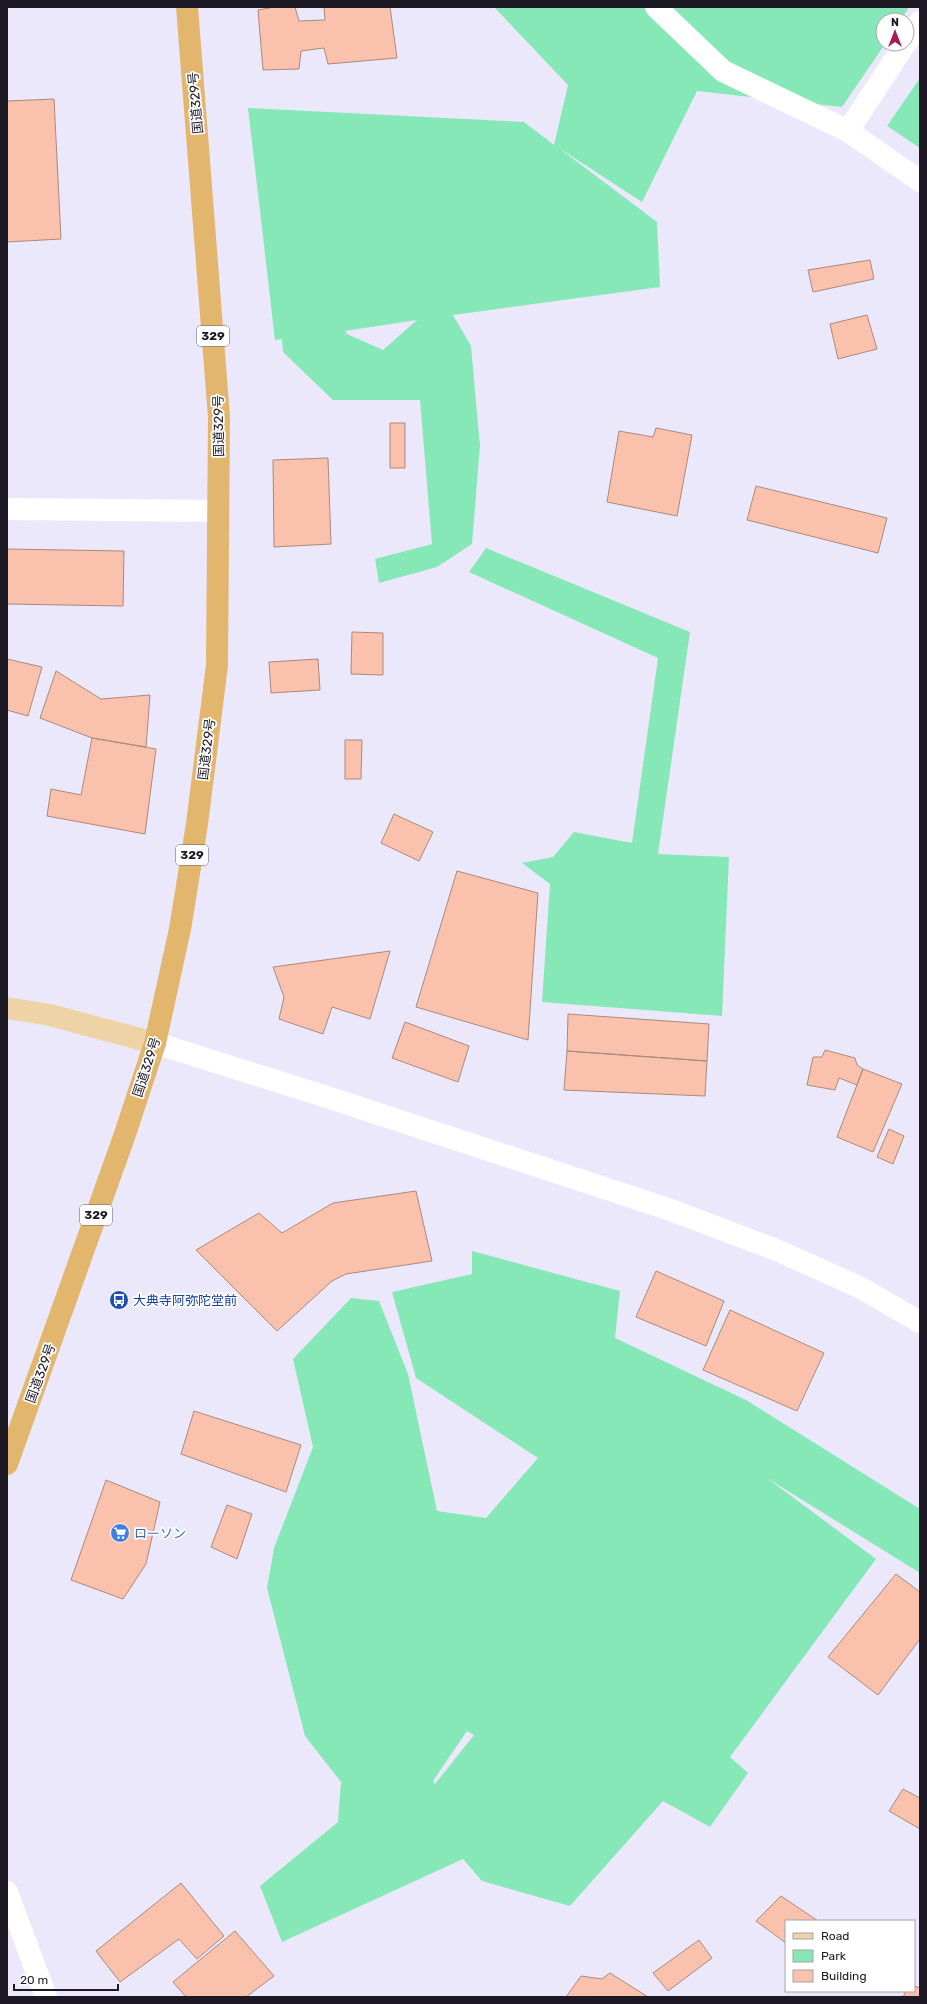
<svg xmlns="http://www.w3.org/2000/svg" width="927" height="2004" font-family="Rubik,'Noto Sans JP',sans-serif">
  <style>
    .green { fill: #86e8b6; fill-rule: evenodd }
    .building { fill: #fac2ac; stroke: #aa897b }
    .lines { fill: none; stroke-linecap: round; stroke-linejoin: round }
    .minor { stroke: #fff; stroke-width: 22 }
    .major { stroke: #eed3a7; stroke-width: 22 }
    .highway { stroke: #e2b66c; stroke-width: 22 }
    .labels { text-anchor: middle; stroke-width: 3.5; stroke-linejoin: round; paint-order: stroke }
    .shield { fill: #fff; stroke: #605e66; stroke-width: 1 }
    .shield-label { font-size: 12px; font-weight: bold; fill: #1c1925 }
    .street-label { font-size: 13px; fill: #1c1925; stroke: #fff }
    .transit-label { font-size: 13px; fill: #164399; stroke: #fff; text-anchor: start }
    .shop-label { font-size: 13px; fill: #366cbe; stroke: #fff; text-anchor: start }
  </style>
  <rect width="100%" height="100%" fill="#ece8fc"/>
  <path class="green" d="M494 7H909L901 20H883V44H885L842 107 697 91 642 202 559 148 657 222 660 287 453 315 471 346 480 446 472 544 437 567 379 583 375 559 432 544 420 400H333L283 352 282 339 275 340 248 108 524 122 554 145 568 85ZM417 320 383 350 347 334 345 331Z
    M920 78V148L887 126Z
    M486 548 690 632 658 854 729 857 722 1016 542 1002 550 884 522 863 553 857 574 832 632 843 658 658 469 572Z
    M472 1251 620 1291 615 1338 746 1400 920 1509V1573L767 1478 876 1559 730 1757 748 1773 710 1827 663 1801 570 1906 482 1881 463 1859 282 1942 260 1886 338 1822 341 1782 305 1736 267 1588 274 1548 313 1447 293 1359 351 1298 379 1301 408 1374 437 1511 486 1518 538 1458 416 1378 392 1292 472 1274ZM467 1731 474 1735 435 1784 433 1781Z"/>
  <path class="building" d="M275 7H295L299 21 325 20 324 7H390L397 58 328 64 324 48 301 51 299 69 263 70 258 10Z
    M54 99 61 239 7 242V101Z
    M870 260 874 279 813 292 808 270Z
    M867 315 877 349 838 359 830 324Z
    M390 423H405V468H390Z
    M656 428 692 435 677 516 607 502 619 431 653 437Z
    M328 458 331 544 274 547 273 460Z
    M756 486 887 518 878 553 747 520Z
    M7 549 124 551 123 606 7 604Z
    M352 632 383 633V675L351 674Z
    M7 659 42 667 28 716 7 710Z
    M318 659 320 690 271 693 269 662Z
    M56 671 101 699 150 695 146 747 92 738 40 718Z
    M92 738 156 749 145 834 47 816 51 789 81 795Z
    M345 740H362L361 779H345Z
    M394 814 433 832 419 861 381 843Z
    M457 871 538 893 528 1040 416 1007Z
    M390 951 370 1019 332 1007 323 1034 279 1019 284 997 273 967Z
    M568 1014 709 1024 707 1061 567 1051Z
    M405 1022 469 1046 458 1082 392 1058Z
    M825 1050 855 1058 857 1065 863 1069 857 1085 839 1078 835 1090 807 1085 813 1057H822Z
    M567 1051 707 1061 705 1096 564 1090Z
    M863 1069 902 1084 873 1152 837 1137Z
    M889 1129 904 1136 893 1164 877 1157Z
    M416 1191 432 1261 346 1274 332 1281 277 1331 196 1250 259 1213 282 1233 333 1203Z
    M656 1271 724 1301 706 1346 636 1317Z
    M730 1310 824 1353 797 1411 703 1370Z
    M194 1411 301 1445 286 1492 181 1454Z
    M106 1480 160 1502 146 1564 123 1599 71 1580Z
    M227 1505 252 1514 237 1559 211 1547Z
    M896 1574 920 1592V1639L878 1695 828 1657Z
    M903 1789 920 1798V1829L889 1811Z
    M181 1883 224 1936 197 1959 179 1939 120 1982 96 1951Z
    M781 1896 818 1921H786V1943L756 1921Z
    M235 1931 274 1976 246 1997H186L173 1982Z
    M699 1940 712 1958 668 1991 653 1973Z
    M610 1973 648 1997H566L581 1976 602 1979Z
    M914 1986 920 1988V1997H903L906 1991H914Z"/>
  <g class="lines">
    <path class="minor" d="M656 7 723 71 848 131 920 181
      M907 42 920 22
      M848 131 905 44
      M7 509 218 511
      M155 1043 324 1096 668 1209 779 1251 861 1288 920 1322
      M7 1892 46 1997"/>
    <path class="major" d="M7 1008 50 1015 155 1043"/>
    <path class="highway" d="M7 1464 124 1137 155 1043 180 929 197 824 217 665 219 417 187 7"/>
  </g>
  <defs>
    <g id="bus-disc" transform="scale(1)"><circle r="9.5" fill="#1a4fb4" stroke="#fff"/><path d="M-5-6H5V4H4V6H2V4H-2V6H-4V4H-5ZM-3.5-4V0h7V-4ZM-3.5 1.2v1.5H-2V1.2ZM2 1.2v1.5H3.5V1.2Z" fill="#fff"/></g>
    <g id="supermarket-disc" transform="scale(1)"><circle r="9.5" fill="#3f7fe0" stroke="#fff"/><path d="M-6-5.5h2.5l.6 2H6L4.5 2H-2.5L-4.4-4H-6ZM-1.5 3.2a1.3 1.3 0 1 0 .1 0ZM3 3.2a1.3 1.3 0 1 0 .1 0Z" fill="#fff"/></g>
  </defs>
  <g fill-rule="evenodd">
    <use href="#bus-disc" x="119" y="1300"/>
    <use href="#supermarket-disc" x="120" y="1533"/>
  </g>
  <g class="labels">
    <g class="shield">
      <rect x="197" y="326" width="32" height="20" rx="3"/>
      <rect x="176" y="845" width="32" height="20" rx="3"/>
      <rect x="80" y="1205" width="32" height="20" rx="3"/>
    </g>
    <g class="shield-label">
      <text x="213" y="340">329</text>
      <text x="192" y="859">329</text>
      <text x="96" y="1219">329</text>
    </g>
    <g class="street-label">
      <text transform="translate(195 103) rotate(-95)" y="5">国道329号</text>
      <text transform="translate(218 426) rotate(-91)" y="5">国道329号</text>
      <text transform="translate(206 749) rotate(-83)" y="5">国道329号</text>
      <text transform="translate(146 1067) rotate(-72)" y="5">国道329号</text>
      <text transform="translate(40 1373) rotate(-70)" y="5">国道329号</text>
    </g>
    <g class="transit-label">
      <text x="133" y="1305">大典寺阿弥陀堂前</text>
    </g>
    <g class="shop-label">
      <text x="134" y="1538">ローソン</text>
    </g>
  </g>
  <rect width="927" height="2004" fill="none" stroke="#1c1925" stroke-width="16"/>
  <rect x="785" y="1920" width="130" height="72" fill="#ffffff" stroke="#a4a3a8"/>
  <rect x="793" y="1933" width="20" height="6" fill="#eed3a7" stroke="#a4a3a8"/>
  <text x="821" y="1940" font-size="12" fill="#1c1925">Road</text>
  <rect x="793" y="1950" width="20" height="12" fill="#86e8b6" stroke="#a4a3a8"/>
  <text x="821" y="1960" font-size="12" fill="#1c1925">Park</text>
  <rect x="793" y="1970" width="20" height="12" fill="#fac2ac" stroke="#a4a3a8"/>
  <text x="821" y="1980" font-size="12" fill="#1c1925">Building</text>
  <g transform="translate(895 32)"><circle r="19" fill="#ffffff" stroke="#a4a3a8"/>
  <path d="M0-3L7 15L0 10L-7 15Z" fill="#a81b5b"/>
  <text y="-6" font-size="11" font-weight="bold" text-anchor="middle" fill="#1c1925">N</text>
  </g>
  <path d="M14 1984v6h104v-6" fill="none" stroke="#1c1925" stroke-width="2"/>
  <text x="20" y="1984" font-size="12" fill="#1c1925" stroke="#ffffff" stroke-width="3" paint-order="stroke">20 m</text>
</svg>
